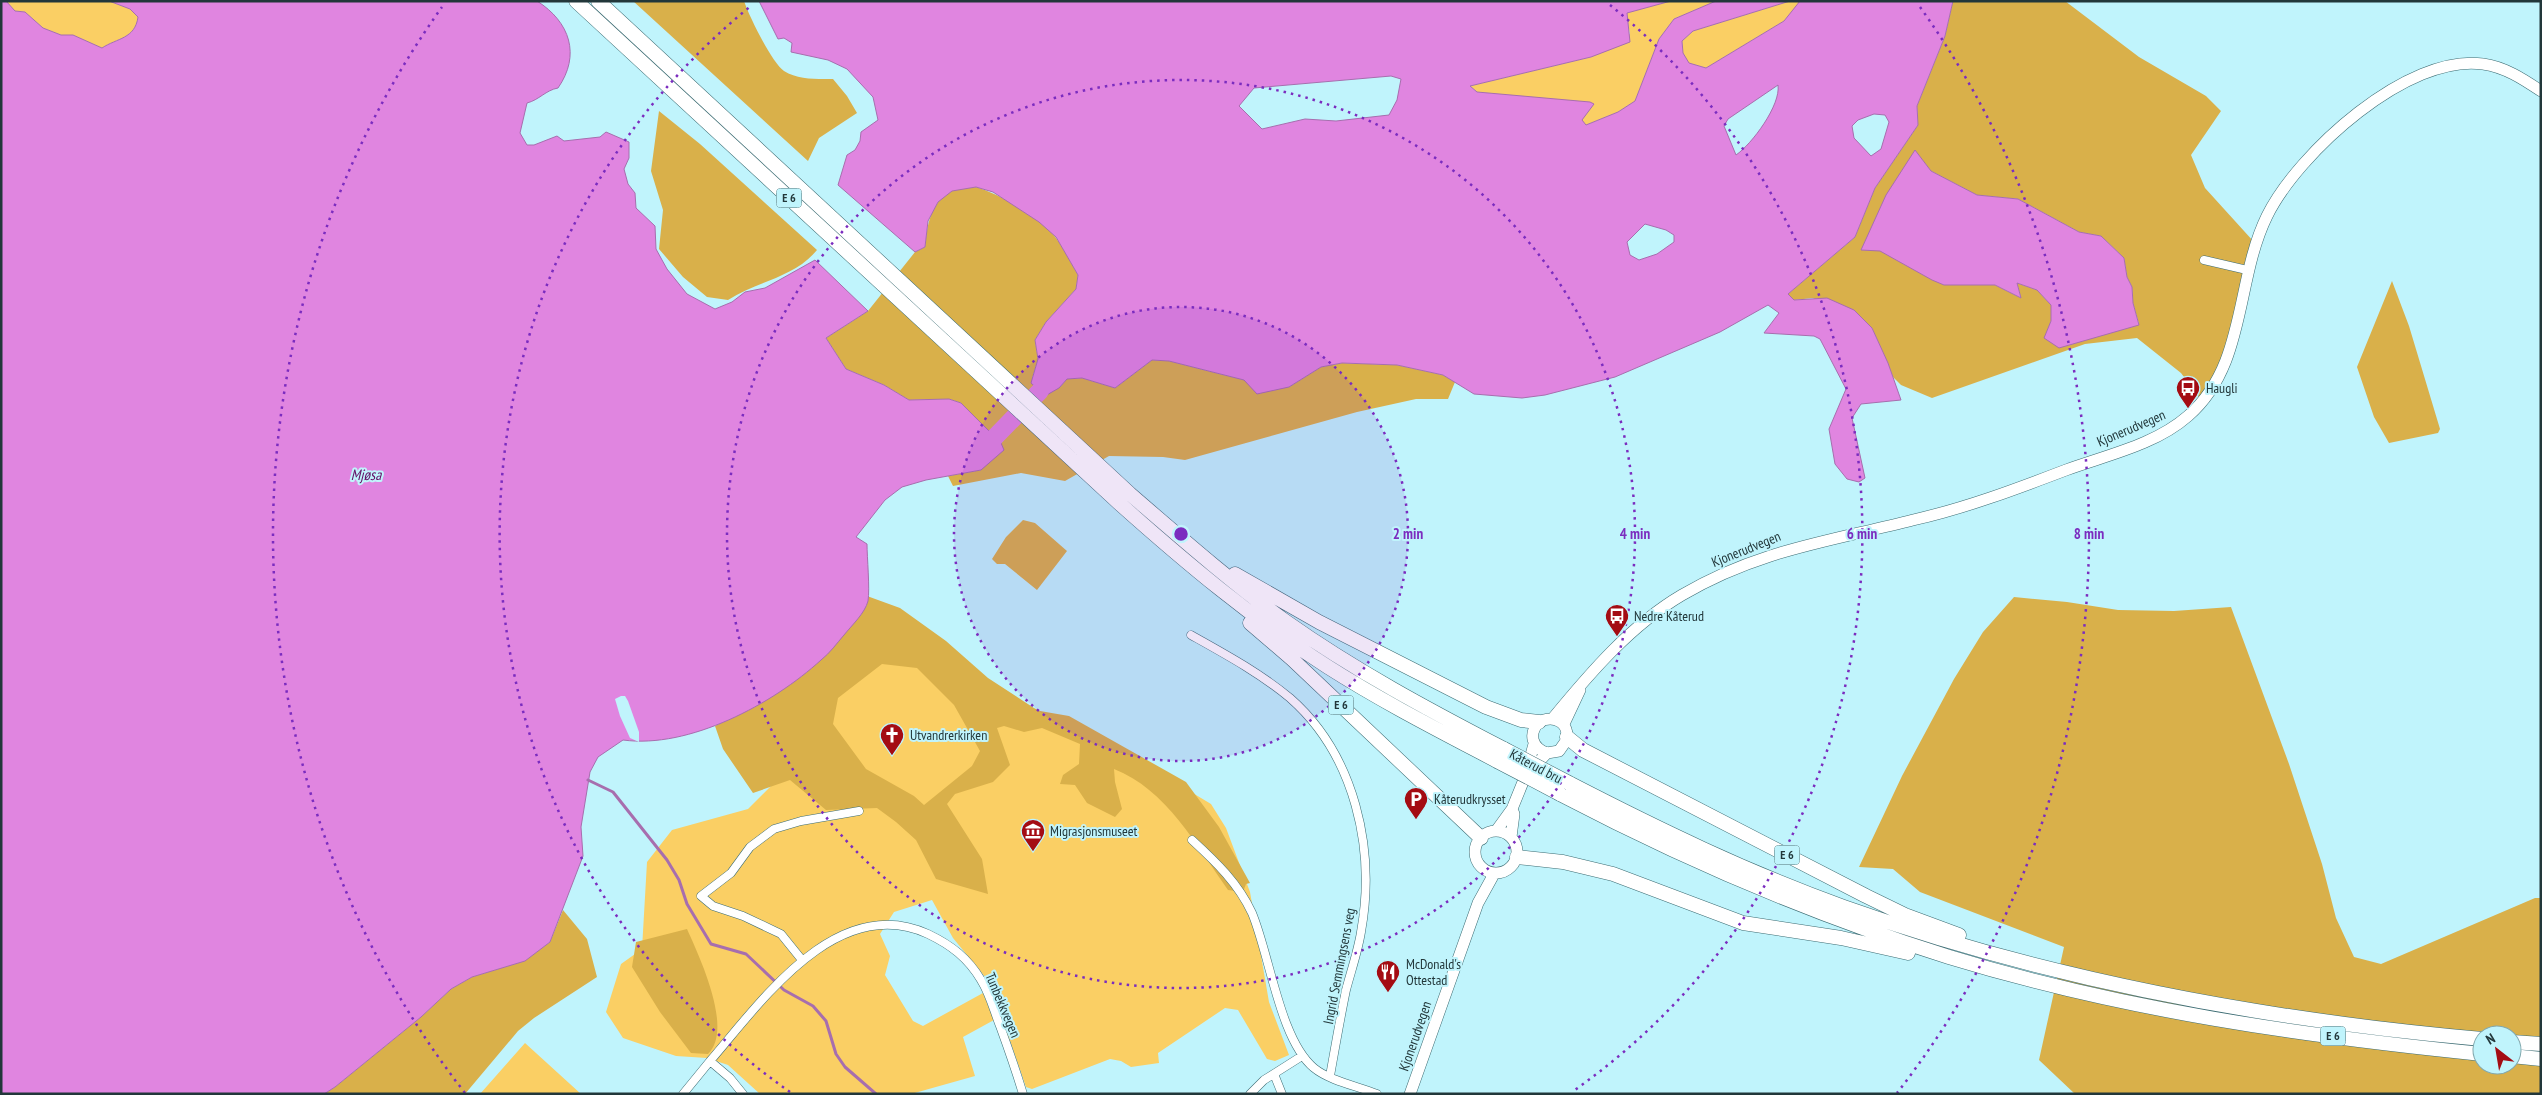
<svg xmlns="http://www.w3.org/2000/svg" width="2542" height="1095" font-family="'PT Sans Narrow',sans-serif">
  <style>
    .green { fill: #facf64 }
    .forest { fill: #d9b04a; fill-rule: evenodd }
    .water { fill: #e085e0; stroke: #a76eae; fill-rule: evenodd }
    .pier { fill: #c0f4fc }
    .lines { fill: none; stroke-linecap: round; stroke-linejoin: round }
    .stream { stroke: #a76eae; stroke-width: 3 }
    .river { stroke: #e085e0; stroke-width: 18 }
    .minor-casing { stroke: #3c6c73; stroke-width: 9 }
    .secondary-casing { stroke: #3c6c73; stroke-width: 12 }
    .motorway-casing { stroke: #3c6c73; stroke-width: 15 }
    .minor { stroke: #fff; stroke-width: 8 }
    .secondary { stroke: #fff; stroke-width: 11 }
    .motorway { stroke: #fff; stroke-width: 14 }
    .motorway-bridge-casing { stroke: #3c6c73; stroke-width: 15; stroke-linecap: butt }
    .motorway-bridge { stroke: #fff; stroke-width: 14 }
    .ring { fill: none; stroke: #7b2cbf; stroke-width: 2.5; stroke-dasharray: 2.5 5 }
    .labels { text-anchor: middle; stroke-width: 4; stroke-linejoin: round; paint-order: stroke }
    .shield { fill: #c0f4fc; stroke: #517074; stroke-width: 1 }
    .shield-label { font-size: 12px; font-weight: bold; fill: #22373a }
    .poi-label { font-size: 14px; fill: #22373a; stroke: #c0f4fc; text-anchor: start }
    .street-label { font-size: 14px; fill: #22373a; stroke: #c0f4fc }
    .water-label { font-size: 15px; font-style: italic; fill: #630e65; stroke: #c0f4fc }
    .centre { fill: #7b2cbf; stroke: #c0f4fc; stroke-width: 2.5 }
    .ring-label { font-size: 15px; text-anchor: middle; font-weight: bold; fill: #7b2cbf; stroke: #c0f4fc; stroke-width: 4; stroke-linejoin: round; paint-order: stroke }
  </style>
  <rect width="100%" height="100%" fill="#c0f4fc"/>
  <path class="green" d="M6 1H109L130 9 138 17C135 39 117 38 102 48L73 35H61L43 28 25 12 15 11Z
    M1671 1H1716L1674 19 1659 39 1635 101 1618 112 1586 125 1582 121 1532 98 1477 92 1470 86 1591 57 1630 34 1626 13Z
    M1790 1 1801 2 1784 21 1706 68 1688 63 1683 53 1682 41 1693 31Z
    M902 619 1027 713 1066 717 1211 804 1226 828 1250 892 1269 1002 1289 1055 1275 1061 1267 1059 1238 1010 1225 1008 1158 1053 1159 1063 1131 1067 1121 1061 1110 1059 1032 1089 1026 1087 990 983 953 938 932 900 894 912 880 934 890 956 885 975 913 1021 923 1026 983 993 994 1020 963 1037 975 1076 911 1094H760L728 1065 707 1058 676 1056 623 1038 606 1012 621 964 642 949 647 862 672 830 748 809 773 784 814 717Z
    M525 1043 581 1094H480Z"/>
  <path class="forest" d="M633 1H744C749 16 772 63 784 71 798 80 817 79 833 79L847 96 857 113 819 138 808 161Z
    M1953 1H2065L2139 57 2206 96 2221 111 2191 155 2205 188 2254 242 2221 374 2201 400 2181 373 2137 338 2085 344 1932 398 1901 385 1893 377 1872 328 1813 298 1794 300 1788 294 1855 237 1875 188 1918 125 1917 106 1945 36ZM1915 151 1931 171 1977 195 2018 199 2079 232 2101 236 2124 258 2127 277 2132 287 2133 303 2139 324 2045 338 2051 321V305L2037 290 2017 283 2021 298 1995 285H1944L1880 250H1862Z
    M659 111 700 144 817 250C794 278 757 281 728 300L707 297 683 277 659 249 663 210 651 171Z
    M976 187C1000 194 1041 218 1056 238 1065 250 1071 263 1078 275L1076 289 1046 322 1035 340 1038 359 1032 379 1059 388 1067 379 1082 378 1115 388 1152 360 1169 361 1244 380 1289 387 1321 367 1342 363 1397 365 1443 375 1455 382 1448 399H1416L1357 412 1185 460 1163 457 1109 456 1065 481 1021 473 953 486 948 476 981 470 1001 443 961 403 949 399 909 400 884 385 846 369 826 338 868 311 915 252 925 247C927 227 930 201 952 191 958 188 969 188 976 187Z
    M2392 281 2409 326 2440 429 2438 433 2389 443 2374 417 2357 367Z
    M1023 520 1035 523 1067 551 1037 590 1005 564H997L992 559 1006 537Z
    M867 596 900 608 946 641 988 678 1034 708 1040 711 1069 716 1186 782 1219 827 1250 883 1246 884 1243 892 1228 890C1197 846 1166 789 1114 769L1115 782 1122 809 1115 817 1087 803 1075 785 1060 784 1063 775 1079 764 1080 744 1042 728 1024 732 1004 726 997 728 1010 765 993 782 955 794 947 804 982 859 988 894 936 879 916 840 896 822 877 808 826 810 790 780 753 793 723 749 715 726 777 693ZM882 664 917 668 954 705 980 751 972 766 924 805 914 796 866 769 833 724 838 698Z
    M2014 597 2067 602 2118 610 2174 611 2231 607 2289 764 2322 864 2336 918 2354 957 2381 964 2535 898H2541V1094H2075L2039 1060 2064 947 1920 892 1893 869 1859 867 1902 776 1954 679 1983 632ZM2482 1035H2512V1065H2482Z
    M563 910 587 939 597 977 534 1018 518 1031 465 1094H324L335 1087 421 1017 451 989 472 977 524 961 550 942Z
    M687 929C699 956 734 1029 708 1054L691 1053 660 1012 632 967 636 942Z"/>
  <path class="water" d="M1 1H6L15 11 25 12 43 28 61 35H73L102 48C117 38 135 39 138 17L130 9 109 1H537C570 22 581 55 558 88 546 90 539 100 527 103L520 133 527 145H534L557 136 564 141 600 137 606 132 629 142V158L624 169 628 184 635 193 636 208 655 226 656 249 667 269 687 294 715 309 732 302 745 292 765 288 815 260 868 311 826 338 846 369 884 385 909 400 949 399 961 403 1001 443 1004 450 981 470 926 480 902 487 885 500 856 537 867 544C867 557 870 589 868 601 865 613 852 625 844 635 837 643 830 653 821 660 773 704 689 749 623 740L598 757 590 772 581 827 583 856 550 942 525 961 472 977 451 989 421 1017 335 1087 324 1094H1Z
    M759 1H1671L1627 13 1630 42 1591 57 1470 86 1477 92 1590 102 1594 104 1582 120 1586 125 1618 112 1635 101 1659 39 1674 19 1716 1H1790L1693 31 1682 41 1683 53 1689 63 1706 68 1784 21 1800 1H1953L1945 36 1917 106 1918 125 1875 188 1855 237 1788 294 1794 300 1827 298 1854 310 1872 328 1888 363 1901 400 1861 404 1852 418 1865 478 1859 482 1847 479 1835 464 1829 429 1846 389 1820 339 1814 336 1764 333 1779 313 1768 305 1720 332 1615 377 1545 395 1522 398 1474 394 1443 375 1397 365 1342 363 1321 367 1289 387 1257 394 1244 380 1169 361 1152 360 1115 388 1082 378 1067 379 1059 388 1045 396 1031 383 1038 359 1035 340 1046 322 1076 289 1078 275 1056 237 1039 222 993 192 976 187 952 191 938 202 928 221 925 247 915 252 838 185 847 155 855 150 860 141 861 132 878 120 873 97 847 69 828 60 791 52 792 43 784 38 778 39ZM1391 76 1401 79 1397 100 1389 115 1336 121 1305 119 1262 129 1239 106 1254 88ZM1778 85C1781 105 1752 144 1736 155L1724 126 1728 119ZM1874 114 1885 115 1889 122 1881 149 1871 156 1854 138 1852 126 1858 120ZM1645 224 1666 230 1674 235V242L1657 254 1639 260 1630 255 1627 242Z
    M1915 150 1931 171 1977 195 2018 199 2079 232 2101 236 2124 258 2127 277 2132 287 2133 303 2139 325 2059 348 2044 338 2051 321V305L2037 290 2017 283 2021 298 1995 285H1944L1932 280 1880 251 1861 250 1886 195Z"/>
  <path class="pier" d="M621 696H625L628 701 639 732V742L630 738 620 716 615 699Z"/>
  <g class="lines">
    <path class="stream" d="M588 780 613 792 667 860 679 880 687 904 711 944 746 954 784 990 813 1006 826 1021 836 1054 845 1067 876 1094"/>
    <path class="river" d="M995 437 1040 391"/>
    <g class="minor-casing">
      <path id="minor" d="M2204 260 2247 270
        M1191 635C1225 654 1260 673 1290 698 1355 755 1376 849 1361 932 1358 951 1351 971 1346 990 1340 1019 1335 1048 1330 1076
        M1192 840C1216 862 1238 883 1252 913 1270 956 1280 1040 1314 1068 1330 1081 1357 1086 1377 1094
        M802 960 781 934 743 916 713 906 701 896 731 873 750 847 774 829 801 821 859 811
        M710 1061C761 1002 837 892 928 934 951 945 968 958 981 980 990 994 994 1011 1000 1026 1008 1048 1016 1071 1023 1094
        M1274 1074 1282 1094
        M683 1094 710 1061 730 1078 743 1094
        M1250 1094 1264 1080 1302 1056"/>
    </g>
    <g class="secondary-casing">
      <path id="secondary" d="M1553 718C1590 673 1631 625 1682 595 1758 550 1831 541 1913 520 1966 508 2016 489 2066 470 2107 455 2155 445 2188 416 2247 365 2235 281 2267 216 2298 153 2408 53 2483 64 2505 67 2523 79 2541 91
        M1564 724 1580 690
        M1531 770 1547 753 1559 751 1566 741C1571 723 1554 714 1539 722 1528 734 1532 748 1547 753
        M1475 852a21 21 0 1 1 42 0a21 21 0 1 1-42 0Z
        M1496 831 1512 809 1525 777 1534 744
        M1511 837 1514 814 1512 809
        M1410 1094 1478 903 1494 874"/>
    </g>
    <g class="motorway-casing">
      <path id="motorway" d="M576 1 1119 503C1185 562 1253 619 1328 667 1383 702 1440 731 1497 761
        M598 1 1130 494C1181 538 1231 582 1285 621 1354 670 1429 710 1504 749
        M1235 574 1319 622 1486 707 1521 720 1539 722
        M1250 623 1292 659 1481 838
        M1567 737 1583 750 1866 896 1905 915 1959 935
        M1569 783C1658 829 1749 873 1844 907 2049 980 2265 1020 2482 1039
        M1560 794C1686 860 1814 915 1949 957 2122 1010 2302 1036 2482 1054
        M1517 857 1563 862 1613 874 1743 923 1841 938 1908 953
        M2512 1042 2541 1044
        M2512 1056 2541 1059"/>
    </g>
    <use href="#minor" class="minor"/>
    <use href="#secondary" class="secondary"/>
    <use href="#motorway" class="motorway"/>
    <g class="motorway-bridge-casing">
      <path id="motorway-bridge" d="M1504 749 1569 783
        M1497 761 1560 794"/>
    </g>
    <use href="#motorway-bridge" class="motorway-bridge"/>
  </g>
  <circle cx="1181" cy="534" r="227" fill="#7b2cbf" fill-opacity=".12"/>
  <g class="ring">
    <circle cx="1181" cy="534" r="227"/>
    <circle cx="1181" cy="534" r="454"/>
    <path d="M790 1092A681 681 0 0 1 752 5M1610 5A681 681 0 0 1 1572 1092"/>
    <path d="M465 1093A908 908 0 0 1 442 7M1920 7A908 908 0 0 1 1897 1093"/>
  </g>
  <defs>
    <g id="bus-pin" transform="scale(1.25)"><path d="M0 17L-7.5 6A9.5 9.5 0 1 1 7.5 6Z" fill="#a40c13" stroke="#c0f4fc"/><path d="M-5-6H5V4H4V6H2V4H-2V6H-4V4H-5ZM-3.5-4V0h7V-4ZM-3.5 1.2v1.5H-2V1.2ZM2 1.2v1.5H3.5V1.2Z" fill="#fff"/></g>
    <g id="church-pin" transform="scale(1.25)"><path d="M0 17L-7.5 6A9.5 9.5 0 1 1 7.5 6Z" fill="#a40c13" stroke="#c0f4fc"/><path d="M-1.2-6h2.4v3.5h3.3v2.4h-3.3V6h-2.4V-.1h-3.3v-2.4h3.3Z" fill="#fff"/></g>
    <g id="parking-pin" transform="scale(1.25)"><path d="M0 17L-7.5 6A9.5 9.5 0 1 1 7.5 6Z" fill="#a40c13" stroke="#c0f4fc"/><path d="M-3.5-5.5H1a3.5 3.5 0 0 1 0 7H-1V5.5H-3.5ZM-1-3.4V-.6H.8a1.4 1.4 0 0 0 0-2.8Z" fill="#fff"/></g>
    <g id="museum-pin" transform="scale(1.25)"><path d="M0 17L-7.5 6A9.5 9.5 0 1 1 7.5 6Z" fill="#a40c13" stroke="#c0f4fc"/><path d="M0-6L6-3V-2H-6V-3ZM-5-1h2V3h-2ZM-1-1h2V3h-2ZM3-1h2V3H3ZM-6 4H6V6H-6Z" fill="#fff"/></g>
    <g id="restaurant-pin" transform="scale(1.25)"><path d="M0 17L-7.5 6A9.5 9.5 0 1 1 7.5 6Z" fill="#a40c13" stroke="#c0f4fc"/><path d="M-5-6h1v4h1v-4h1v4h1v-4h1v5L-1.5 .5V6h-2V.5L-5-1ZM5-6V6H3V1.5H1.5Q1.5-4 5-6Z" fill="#fff"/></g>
  </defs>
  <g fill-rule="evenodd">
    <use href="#bus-pin" x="2188" y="388"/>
    <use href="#bus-pin" x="1617" y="616"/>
    <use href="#church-pin" x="892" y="735"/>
    <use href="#parking-pin" x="1416" y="799"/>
    <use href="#museum-pin" x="1033" y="831"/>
    <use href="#restaurant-pin" x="1388" y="972"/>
  </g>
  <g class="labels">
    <g class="shield">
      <rect x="776.5" y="188.5" width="25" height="19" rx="4"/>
      <rect x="1328.5" y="695.5" width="25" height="19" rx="4"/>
      <rect x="1774.5" y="845.5" width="25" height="19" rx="4"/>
      <rect x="2320.5" y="1026.5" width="25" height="19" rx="4"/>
    </g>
    <g class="shield-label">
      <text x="789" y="202">E 6</text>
      <text x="1341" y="709">E 6</text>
      <text x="1787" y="859">E 6</text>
      <text x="2333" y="1040">E 6</text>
    </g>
    <g class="poi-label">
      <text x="2206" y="393">Haugli</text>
      <text x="1634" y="621">Nedre Kåterud</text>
      <text x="910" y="740">Utvandrerkirken</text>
      <text x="1434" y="804">Kåterudkrysset</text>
      <text x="1050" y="836">Migrasjonsmuseet</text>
      <text x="1406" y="969">McDonald's<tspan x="1406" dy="16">Ottestad</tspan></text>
    </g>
    <g class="street-label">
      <text transform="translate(2131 428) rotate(-23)" y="5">Kjonerudvegen</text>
      <text transform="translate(1746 549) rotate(-22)" y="5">Kjonerudvegen</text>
      <text transform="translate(1536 766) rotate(28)" y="5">Kåterud bru</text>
      <text transform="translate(1339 966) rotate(-79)" y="5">Ingrid Semmingsens veg</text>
      <text transform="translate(1003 1005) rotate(67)" y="5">Tunbekkvegen</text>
      <text transform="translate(1415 1036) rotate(-71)" y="5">Kjonerudvegen</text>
    </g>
    <g class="water-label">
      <text x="366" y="480">Mjøsa</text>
    </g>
  </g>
  <circle cx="1181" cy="534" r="8" class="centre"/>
  <g class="ring-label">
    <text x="1408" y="539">2 min</text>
    <text x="1635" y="539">4 min</text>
    <text x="1862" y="539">6 min</text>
    <text x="2089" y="539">8 min</text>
  </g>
  <rect width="2542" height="1095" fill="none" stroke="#22373a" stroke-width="5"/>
  <g transform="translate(2497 1050) rotate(329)"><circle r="24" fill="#c0f4fc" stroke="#81a8ae"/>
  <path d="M0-4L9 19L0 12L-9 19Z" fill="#a40c13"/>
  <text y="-8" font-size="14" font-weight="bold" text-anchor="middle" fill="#22373a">N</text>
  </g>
</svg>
